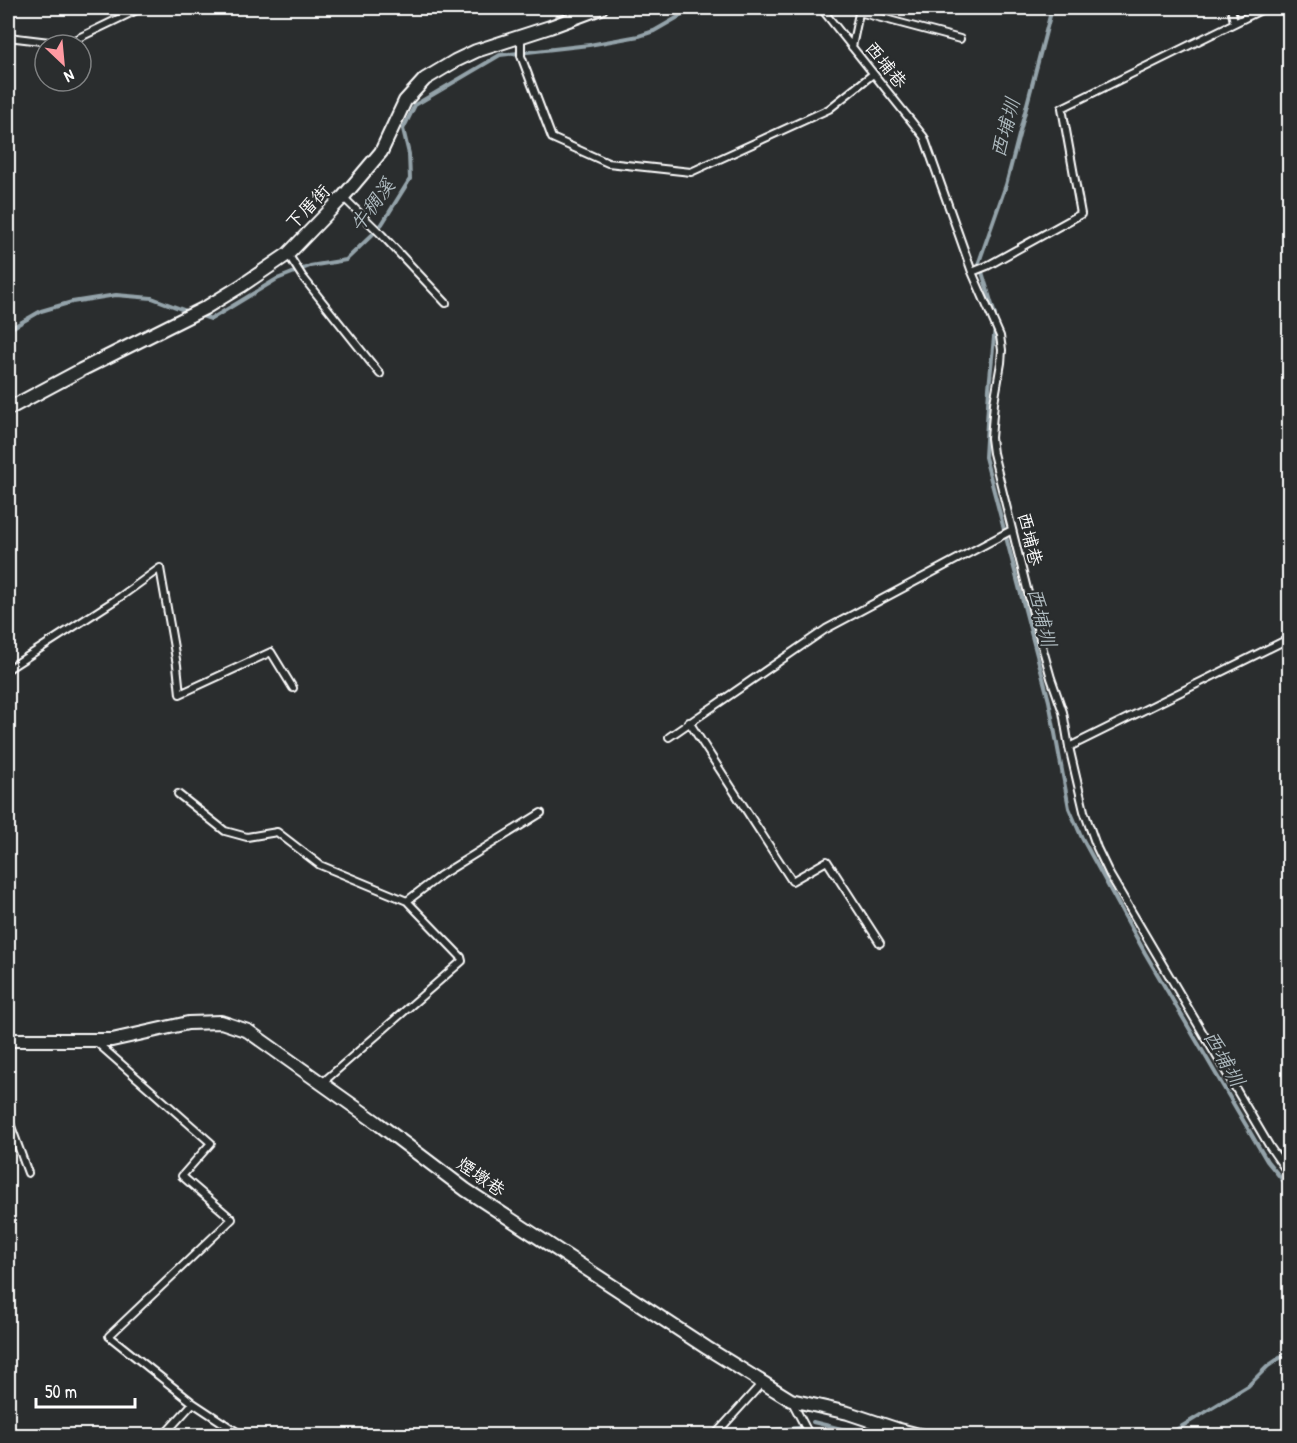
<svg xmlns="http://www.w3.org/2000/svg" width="1297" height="1443" font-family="'Patrick Hand','LXGW WenKai TC',sans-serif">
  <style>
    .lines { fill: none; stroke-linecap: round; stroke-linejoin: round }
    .stream { stroke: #94a3aa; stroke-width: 4 }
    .service-casing { stroke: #fff; stroke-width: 10 }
    .minor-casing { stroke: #fff; stroke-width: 16 }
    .service { stroke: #2a2d2e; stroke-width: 6 }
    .minor { stroke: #2a2d2e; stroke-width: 12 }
    .labels { text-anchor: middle; stroke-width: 4.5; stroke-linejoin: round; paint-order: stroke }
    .street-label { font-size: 18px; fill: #fff; stroke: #2a2d2e }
    .water-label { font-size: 20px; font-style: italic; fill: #aebabf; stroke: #2a2d2e }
  </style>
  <rect width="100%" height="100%" fill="#2a2d2e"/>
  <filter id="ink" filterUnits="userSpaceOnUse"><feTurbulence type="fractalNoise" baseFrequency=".0167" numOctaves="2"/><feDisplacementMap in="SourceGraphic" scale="12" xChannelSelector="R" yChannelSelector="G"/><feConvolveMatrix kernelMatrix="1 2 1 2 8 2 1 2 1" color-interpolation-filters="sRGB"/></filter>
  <g filter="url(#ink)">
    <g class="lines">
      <path class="stream" d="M199 315 211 319 277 279 310 266 346 260 372 235 382 224 410 179 409 154 403 129 415 105 500 55 589 45 639 36 654 31 694 8
        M995 320V315L979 262 1006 185 1052 8
        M995 327 989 388 985 457 1049 701 1069 808 1082 838 1145 953 1267 1161 1290 1189
        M8 330 41 311 72 302 116 295 152 298 189 312
        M813 1422 870 1436
        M737 1433 799 1428
        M695 1436 706 1434
        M1166 1436 1248 1386 1268 1366 1290 1351"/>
      <g class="service-casing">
        <path id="service" d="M821 8 924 137 972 272 1000 336 1002 350 1001 363 994 403 991 438 993 453 1035 621 1051 678 1063 712 1069 747 1084 811 1097 848 1110 875 1270 1147 1290 1176
          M1231 8 1234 22
          M859 12 960 39
          M8 37 66 44 141 8
          M521 37V56L552 138 608 163 691 172 829 109 873 74
          M852 47 860 8
          M343 197 382 235 446 303
          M288 254 302 276 380 374
          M972 272 987 266 1081 214 1062 108 1265 8
          M8 669 120 597 160 568 177 665 180 694 271 652 293 688
          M689 722 792 881 827 861 880 943
          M669 737 826 629 1012 530
          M1069 747 1290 638
          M178 794 225 831 247 837 277 832 320 865 407 901 461 957 462 961 322 1083
          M407 901 441 875 541 813
          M95 1041 211 1143 182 1176 232 1219 109 1336 193 1403 243 1436
          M8 1118 28 1173
          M791 1400 810 1436
          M163 1436 193 1403
          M714 1436 762 1383"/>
      </g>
      <g class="minor-casing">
        <path id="minor" d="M8 409 81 370 205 308 241 286 288 254 343 197 381 152 405 101 425 79 455 61 476 51 550 27 601 8
          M8 1040H112L188 1023 221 1022 248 1031 376 1122 466 1190 707 1348 791 1400 848 1413 896 1429 923 1436"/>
      </g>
      <use href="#service" class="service"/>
      <use href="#minor" class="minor"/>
    </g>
  </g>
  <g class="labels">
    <g class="street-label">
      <text transform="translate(886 65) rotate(51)" y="6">西埔巷</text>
      <text transform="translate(308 207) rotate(-46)" y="6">下厝街</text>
      <text transform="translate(1030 539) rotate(76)" y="6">西埔巷</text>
      <text transform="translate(481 1177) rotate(35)" y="6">煙墩巷</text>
    </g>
    <g class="water-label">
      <text transform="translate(1005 128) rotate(-75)" y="7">西埔圳</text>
      <text transform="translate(372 205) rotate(-53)" y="7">牛稠溪</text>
      <text transform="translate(1042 617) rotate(75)" y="7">西埔圳</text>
      <text transform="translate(1224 1058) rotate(60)" y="7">西埔圳</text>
    </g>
  </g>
  <rect width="1297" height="1443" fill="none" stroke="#2a2d2e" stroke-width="30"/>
  <rect x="15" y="15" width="1267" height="1413" fill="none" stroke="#fff" stroke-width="2" filter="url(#ink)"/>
  <g transform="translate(63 63) rotate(154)"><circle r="28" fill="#2a2d2e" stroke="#7f8182" stroke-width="1.5"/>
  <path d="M0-4.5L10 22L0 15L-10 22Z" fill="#ff9aa2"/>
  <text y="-9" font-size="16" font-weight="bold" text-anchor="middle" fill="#ffffff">N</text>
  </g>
  <path d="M36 1398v9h99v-9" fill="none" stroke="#ffffff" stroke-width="3"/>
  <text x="45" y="1398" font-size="18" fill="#ffffff" stroke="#2a2d2e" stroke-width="4.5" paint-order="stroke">50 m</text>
</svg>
